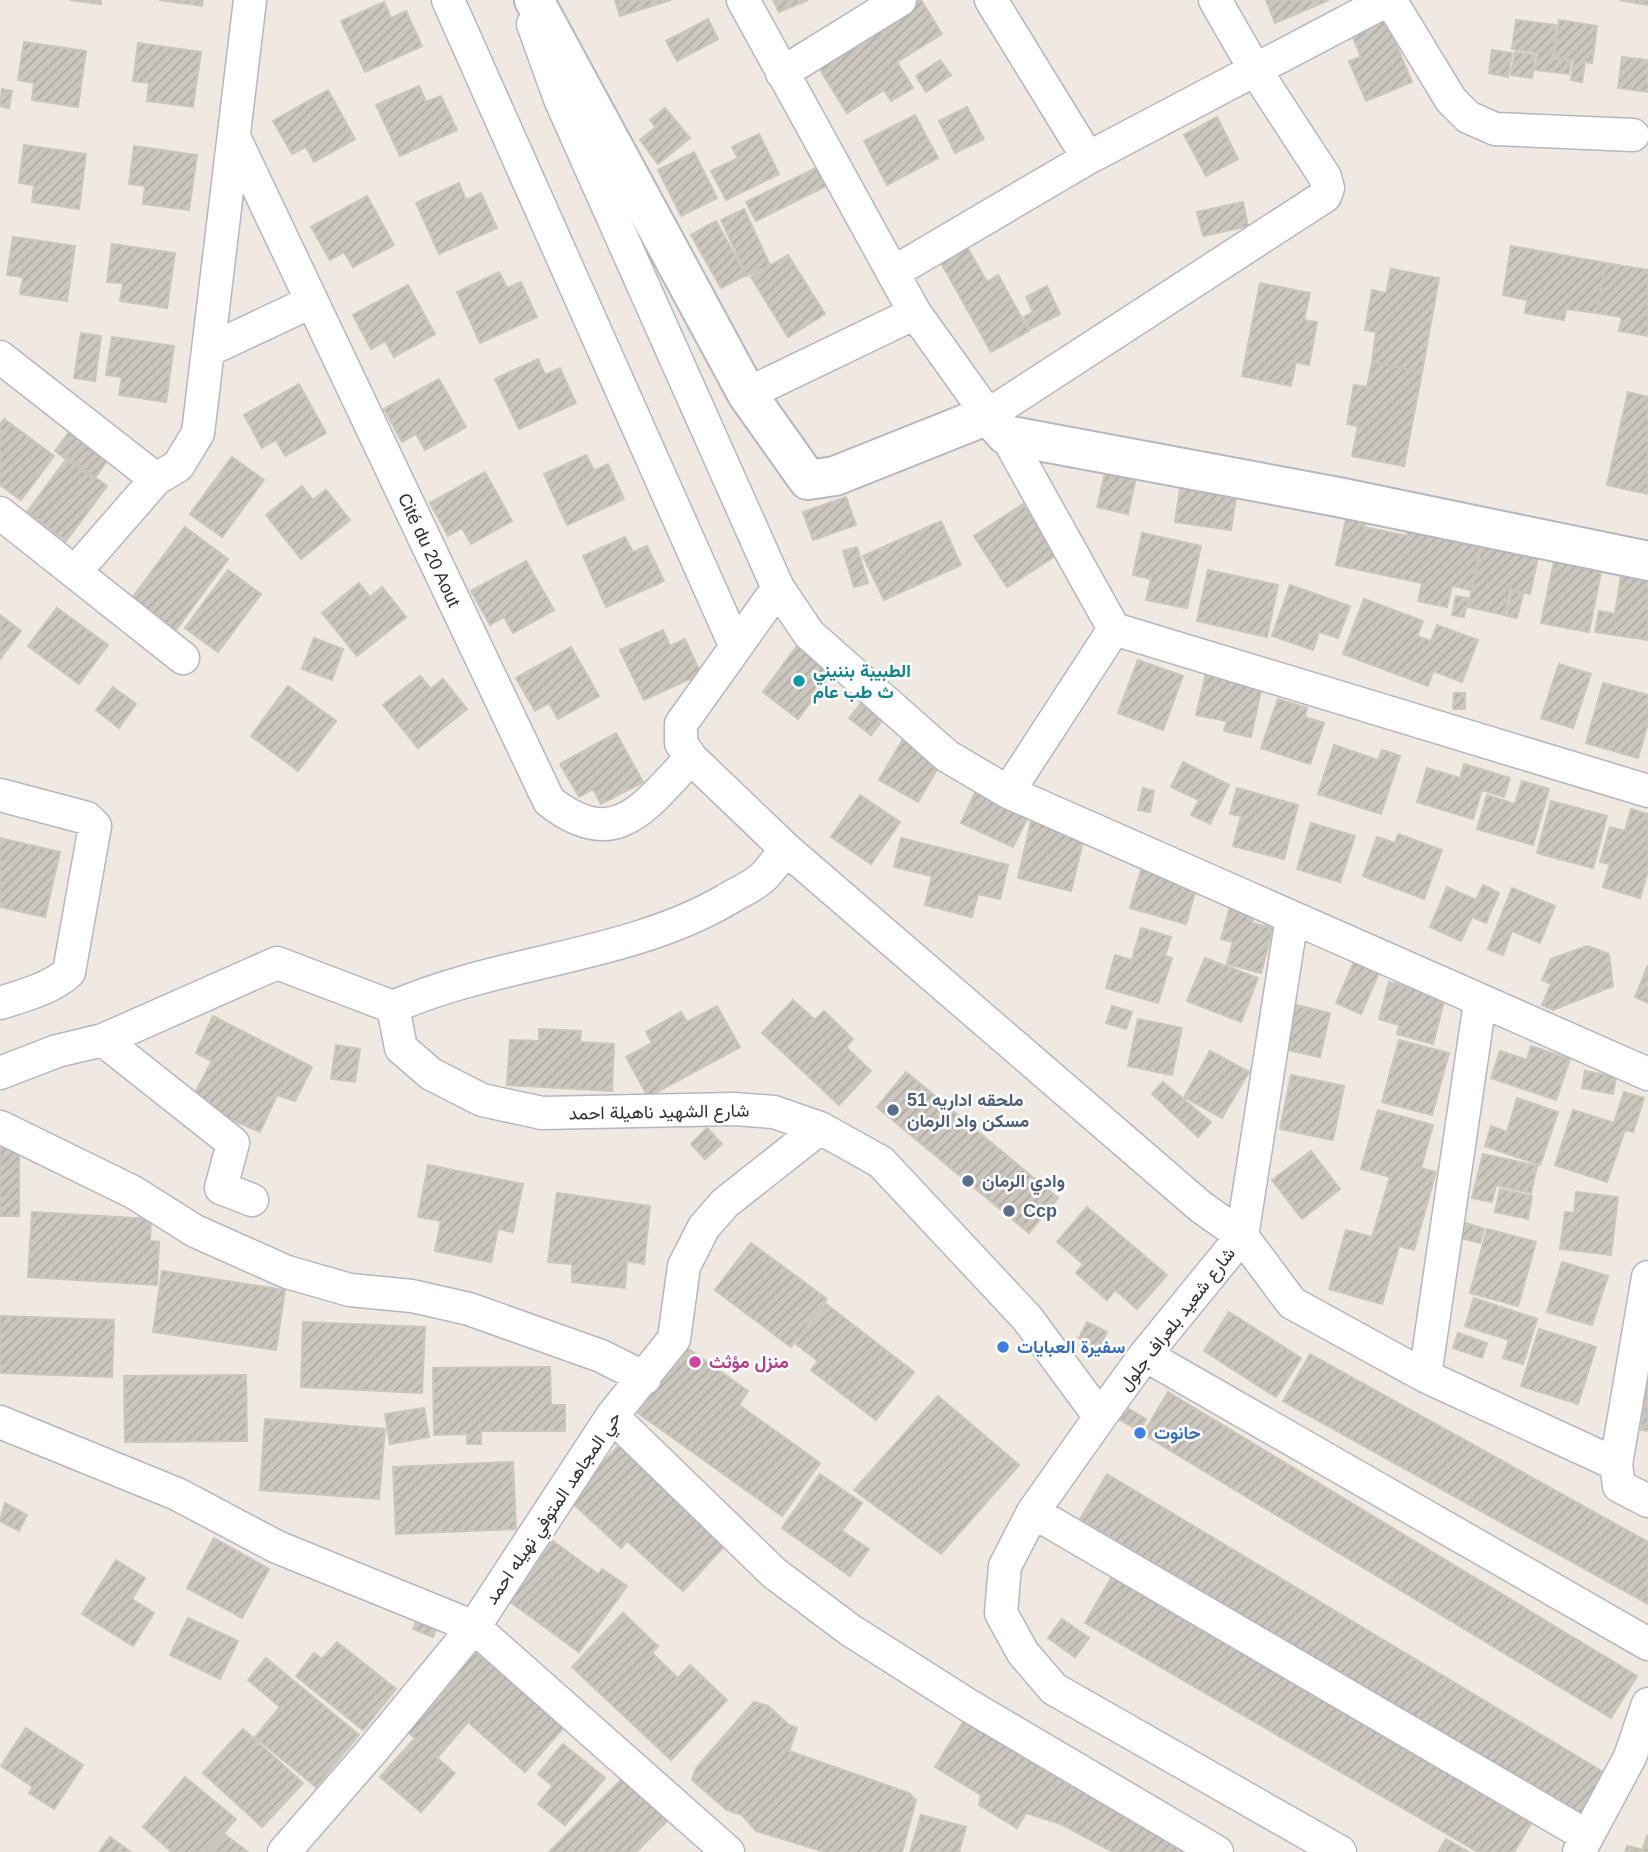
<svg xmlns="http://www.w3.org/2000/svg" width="1648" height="1852" font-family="Helvetica,Vazirmatn,sans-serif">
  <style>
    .building { fill: url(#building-hatch); stroke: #cbc5ba; stroke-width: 2 }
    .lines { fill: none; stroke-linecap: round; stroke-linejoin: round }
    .minor-casing { stroke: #b4b7c1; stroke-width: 35 }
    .tertiary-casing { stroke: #b4b7c1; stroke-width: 42 }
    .minor { stroke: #fff; stroke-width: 32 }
    .tertiary { stroke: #fff; stroke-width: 38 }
    .culture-dot { fill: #0f9aa8; stroke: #fff; stroke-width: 2.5 }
    .service-dot { fill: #5c6f8a; stroke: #fff; stroke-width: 2.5 }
    .shop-dot { fill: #3f7fe0; stroke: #fff; stroke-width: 2.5 }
    .hotel-dot { fill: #d1479c; stroke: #fff; stroke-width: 2.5 }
    .labels { text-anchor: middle; stroke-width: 5; stroke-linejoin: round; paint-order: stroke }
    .street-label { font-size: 18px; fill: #2e2e2e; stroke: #fff }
    .culture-label { font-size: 18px; font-weight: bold; fill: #0d838f; stroke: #fff; text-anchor: start }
    .service-label { font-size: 18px; font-weight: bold; fill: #4e5e75; stroke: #fff; text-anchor: start }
    .shop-label { font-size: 18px; font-weight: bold; fill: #366cbe; stroke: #fff; text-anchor: start }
    .hotel-label { font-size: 18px; font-weight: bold; fill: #b23c85; stroke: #fff; text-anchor: start }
  </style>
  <defs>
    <pattern id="building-hatch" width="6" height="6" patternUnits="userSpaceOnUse" patternTransform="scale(1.75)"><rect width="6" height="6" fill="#cbc7bf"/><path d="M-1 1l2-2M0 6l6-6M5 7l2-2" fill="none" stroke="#afaba4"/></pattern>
  </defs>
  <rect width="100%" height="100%" fill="#efe9e1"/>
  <path class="building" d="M70 0H101V4Z
    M159 0H203L202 6Z
    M615 0H671L620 16Z
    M773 0H808L779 12Z
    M912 0H921L942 34 897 62 913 88 891 101 884 90 847 113 814 60Z
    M1266 0H1329L1275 23Z
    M1619 0H1648V5Z
    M384 2 391 18 406 11 422 46 365 72 341 21Z
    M1388 6 1402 39 1395 42 1412 82 1366 101 1349 61 1361 57 1347 23Z
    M708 19 718 39 677 61 666 41Z
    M1516 20 1556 25 1552 59 1571 61 1569 74 1535 70 1538 53 1512 49Z
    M1559 20 1597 26 1592 63 1585 62 1582 82 1571 80 1574 60 1554 57Z
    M24 42 86 51 78 107 32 100 34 83 18 80Z
    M138 43 201 52 193 107 147 101 149 83 133 81Z
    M1492 50 1512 53 1508 77 1489 73Z
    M1515 52 1535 55 1532 78 1511 75Z
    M1622 57 1648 60V92L1618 88Z
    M940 60 951 75 926 92 916 76Z
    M419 86 426 102 441 96 457 130 400 156 376 105Z
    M2 89 12 91 9 108 0 106Z
    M328 90 355 139 314 162 306 147 292 154 273 121Z
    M967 107 984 139 955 153 939 121Z
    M665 108 690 138 658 164 640 140 656 127 650 120Z
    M915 115 938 158 887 185 864 141Z
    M1217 117 1238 159 1206 176 1184 135Z
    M759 134 779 174 726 200 711 171 738 158 732 147Z
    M24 145 86 154 79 209 32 202 34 185 19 183Z
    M134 146 197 155 189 210 143 204 145 186 129 184Z
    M694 152 717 198 681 216 658 170Z
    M816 168 826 186 756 221 746 202Z
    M459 183 466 200 481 193 497 228 439 254 416 203Z
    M367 196 394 245 353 267 344 252 330 260 311 227Z
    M1243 202 1248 226 1203 236 1197 212Z
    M744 209 770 265 747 276 721 220Z
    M716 221 746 275 721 288 691 235Z
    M13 237 75 246 67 301 20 294 23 277 7 275Z
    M962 238 987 282 998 275 1029 331 991 352 935 252Z
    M112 244 175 253 167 308 120 301 123 283 107 282Z
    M1511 246 1606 263 1596 313 1566 309 1564 320 1525 313 1527 300 1503 295Z
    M788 255 825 314 788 337 751 277Z
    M1606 263 1648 270V336L1619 331 1622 317 1596 313Z
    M1391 269 1439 278 1422 372 1372 362 1376 332 1365 330 1372 290 1386 293Z
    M499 272 507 288 521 282 537 317 480 343 457 292Z
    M1260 283 1310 293 1304 320 1317 322 1309 365 1296 362 1291 386 1242 376Z
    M408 285 435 334 394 357 385 341 371 349 353 315Z
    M1047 286 1060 314 1030 329 1024 317 1033 312 1026 297Z
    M81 333 101 336 95 381 74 378Z
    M112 337 174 346 166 402 119 395 122 377 106 375Z
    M538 359 545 375 560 368 576 403 519 429 495 379Z
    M1372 362 1422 372 1404 466 1352 456 1358 426 1347 424 1354 385 1367 387Z
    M439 379 466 427 425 450 416 434 402 442 384 409Z
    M299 384 326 433 285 456 276 440 262 448 244 415Z
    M1628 392 1648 397V494L1607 485Z
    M4 419 54 456 21 500 0 485V424Z
    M76 423 114 451 94 479 55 451Z
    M586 455 594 471 608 464 624 499 567 525 544 474Z
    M68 457 107 486 66 541 27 512Z
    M232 457 264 480 222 537 190 514Z
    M1108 461 1138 468 1128 514 1097 507Z
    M485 472 512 521 471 544 462 528 448 536 430 503Z
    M1181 482 1237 490 1231 530 1175 522Z
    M302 486 313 500 326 490 350 520 301 559 266 515Z
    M846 497 856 525 813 540 803 512Z
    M1023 504 1057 555 1007 587 974 536Z
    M1349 505 1367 510 1364 527 1407 536 1409 522 1482 538 1471 590 1452 586 1447 607 1418 601 1422 583 1336 565Z
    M941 521 961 565 884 600 863 556Z
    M185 527 228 559 176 630 132 598Z
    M1142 533 1201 546 1187 608 1146 600 1151 579 1133 575Z
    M625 537 633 552 647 546 664 581 606 607 583 556Z
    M1483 540 1539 552 1530 594 1510 589 1505 615 1468 607Z
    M857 547 868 583 854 587 843 551Z
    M1555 557 1602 567 1589 632 1541 623Z
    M526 561 554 610 513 633 504 617 490 625 471 591Z
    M228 570 261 594 218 652 185 628Z
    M1208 570 1278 585 1267 637 1197 621Z
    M1621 575 1648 579V640L1595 632 1599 611 1615 614Z
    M359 583 370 597 382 587 406 617 357 656 322 613Z
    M1290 585 1350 606 1338 638 1319 632 1313 650 1272 636Z
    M1512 591 1523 594 1517 618 1507 616Z
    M1456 596 1468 598 1464 617 1452 615Z
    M1364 599 1423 621 1417 636 1431 641 1437 625 1478 640 1462 682 1433 671 1428 686 1343 654Z
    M57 608 108 645 79 684 28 646Z
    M0 615 21 631 0 659Z
    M663 630 670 646 685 639 701 674 644 700 620 650Z
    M314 638 343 649 332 680 302 669Z
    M799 643 835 669 798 719 763 692Z
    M571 647 599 696 558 719 549 703 535 711 516 678Z
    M1138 660 1183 676 1163 730 1118 713Z
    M1559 664 1591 674 1573 728 1541 718Z
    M1207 669 1263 681 1251 737 1224 731 1227 721 1196 715Z
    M420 676 431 689 443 679 467 709 418 748 383 705Z
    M1603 683 1648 695V723L1638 758 1586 743Z
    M288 686 336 721 298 771 251 736Z
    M113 687 136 704 119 728 96 710Z
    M1454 693H1465V709H1453Z
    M867 696 889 712 871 735 849 718Z
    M1278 699 1307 708 1305 717 1324 723 1310 764 1261 748Z
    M616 733 643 782 601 804 593 789 579 797 560 764Z
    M903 739 942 761 918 802 879 780Z
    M1334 745 1378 760 1382 750 1400 756 1381 814 1318 794Z
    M1183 762 1229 785 1210 824 1191 815 1199 800 1171 787Z
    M1464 764 1510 778 1504 797 1482 790 1473 819 1417 802 1427 768 1460 778Z
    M1522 781 1549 789 1533 845 1477 829 1487 795 1515 804Z
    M978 786 1031 811 1013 847 961 823Z
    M1143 788 1154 791 1150 812 1138 810Z
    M1237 788 1298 805 1284 859 1233 846 1241 816 1230 814Z
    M860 795 900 822 871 864 831 837Z
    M1551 801 1607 816 1593 868 1537 853Z
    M1631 809 1648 814V871L1640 898 1603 887 1610 864 1600 862 1610 827 1625 831Z
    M1032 817 1086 830 1071 891 1018 878Z
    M1311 823 1355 836 1340 882 1297 869Z
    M1398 834 1442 850 1424 899 1363 876 1377 837 1395 843Z
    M0 838 60 852 45 917 0 907Z
    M901 838 1008 865 1000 899 978 894 972 917 925 905 932 876 894 867Z
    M1142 866 1198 882 1186 924 1130 908Z
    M1483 885 1499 893 1486 923 1472 917 1461 941 1430 927 1447 887 1476 900Z
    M1512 888 1555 906 1540 943 1512 931 1503 955 1488 949Z
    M1232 900 1256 906 1252 923 1273 928 1261 973 1227 964 1233 942 1221 939Z
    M1141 928 1171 937 1165 956 1172 958 1158 1003 1106 988 1115 955 1132 960Z
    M1587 946 1609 954 1613 986 1553 1010 1542 1005 1551 984 1542 980 1551 959Z
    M1359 950 1384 961 1361 1014 1336 1003Z
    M1205 958 1258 978 1241 1022 1187 1001Z
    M1648 965V1003L1635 997Z
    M1389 982 1445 997 1433 1044 1397 1034 1399 1025 1379 1019Z
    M793 1000 815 1020 824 1011 853 1039 846 1047 871 1071 839 1105 762 1033Z
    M1296 1005 1330 1013 1320 1057 1287 1050Z
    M717 1006 740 1047 648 1097 626 1057 652 1043 646 1032 681 1012 687 1022Z
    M1112 1006 1132 1012 1126 1029 1106 1023Z
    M213 1016 312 1067 295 1101 277 1095 260 1132 190 1102 212 1061 196 1053Z
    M1138 1019 1182 1028 1172 1075 1128 1066Z
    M539 1029 581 1031 580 1042 614 1044 612 1091 507 1085 510 1040 539 1041Z
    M1399 1040 1449 1053 1432 1115 1382 1102Z
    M336 1045 360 1049 355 1082 331 1079Z
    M1531 1046 1570 1059 1556 1100 1491 1078 1500 1051 1527 1060Z
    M1210 1051 1249 1072 1222 1118 1184 1097Z
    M1585 1071 1616 1077 1613 1094 1582 1088Z
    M906 1072 1058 1198 1029 1233 877 1107Z
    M1291 1075 1344 1086 1333 1140 1280 1129Z
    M1163 1082 1211 1122 1198 1137 1152 1094Z
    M1624 1092 1644 1098 1633 1132 1625 1130 1607 1182 1555 1165 1573 1110 1614 1123Z
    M1517 1098 1558 1112 1540 1165 1485 1146 1491 1126 1507 1132Z
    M1378 1110 1433 1125 1421 1168 1436 1172 1414 1250 1399 1246 1382 1304 1329 1289 1346 1230 1372 1237 1390 1177 1361 1169Z
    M707 1128 722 1144 705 1159 691 1144Z
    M0 1148H19V1216H0Z
    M1311 1151 1340 1189 1302 1219 1272 1180Z
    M1483 1154 1537 1166 1531 1193 1496 1185 1492 1202 1472 1198Z
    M428 1165 523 1184 513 1232 498 1229 491 1262 435 1251 441 1221 418 1217Z
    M1500 1189 1532 1196 1528 1219 1495 1212Z
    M1576 1192 1618 1197 1611 1255 1560 1249 1565 1212 1574 1213Z
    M557 1193 650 1206 644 1264 627 1261 625 1288 572 1282V1264L548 1262Z
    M1087 1207 1167 1275 1137 1309 1115 1290 1107 1300 1076 1273 1083 1264 1057 1242Z
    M32 1212 151 1219 150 1241 159 1242 157 1285 28 1277Z
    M1466 1223 1484 1229 1480 1243 1461 1238Z
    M1487 1229 1536 1242 1518 1306 1470 1293Z
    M751 1243 827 1299 791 1347 715 1290Z
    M1562 1262 1608 1276 1592 1325 1547 1312Z
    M162 1271 285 1290 276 1350 153 1332Z
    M1474 1298 1537 1319 1523 1364 1503 1358 1509 1340 1465 1326Z
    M826 1304 914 1372 876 1420 811 1370 818 1361 796 1344Z
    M1229 1312 1301 1358 1276 1397 1204 1351Z
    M0 1316 114 1320 112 1377 0 1373Z
    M303 1322 425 1327 422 1393 301 1387Z
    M1087 1322 1107 1332 1099 1348 1079 1338Z
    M1539 1329 1596 1347 1578 1404 1521 1386Z
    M1458 1333 1487 1343 1482 1358 1453 1348Z
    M686 1347 748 1391 739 1405 820 1463 782 1516 638 1413Z
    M1310 1354 1648 1542V1604L1283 1401Z
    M550 1367 551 1405H565V1431H481V1444H467V1434L434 1435 433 1368Z
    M246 1375 247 1441 125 1442 124 1376Z
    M1648 1376V1431L1641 1430Z
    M1168 1392 1637 1676 1611 1718 1143 1434Z
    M938 1396 1019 1465 941 1554 854 1490Z
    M1122 1405 1146 1419 1140 1431 1115 1417Z
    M424 1408 429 1437 390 1444 385 1414Z
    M265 1419 385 1429 379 1499 260 1490Z
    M619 1445 727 1543 683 1591 627 1541 621 1548 569 1500Z
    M513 1462 516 1529 396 1534 393 1467Z
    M820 1474 862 1503 842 1531 869 1549 850 1576 782 1528Z
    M1107 1474 1605 1773 1578 1818 1080 1519Z
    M5 1503 27 1515 19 1531 0 1521Z
    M214 1538 269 1569 242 1618 187 1588Z
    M553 1541 598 1574 602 1569 627 1586 579 1652 509 1601Z
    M116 1560 145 1578 132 1599 154 1613 133 1646 82 1614Z
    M1113 1575 1533 1820 1514 1852H1478L1085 1623Z
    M420 1612 439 1621 433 1637 413 1629Z
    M623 1613 658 1646 652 1653 678 1678 690 1665 727 1700 671 1760 572 1667Z
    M188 1618 238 1641 220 1679 170 1655Z
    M1062 1619 1089 1638 1075 1657 1048 1638Z
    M337 1642 396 1689 363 1730 296 1676 314 1653 322 1659Z
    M470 1647 483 1659 491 1651 570 1720 525 1772 468 1722 437 1758 455 1773 421 1812 380 1777 415 1738 401 1726Z
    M266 1658 359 1735 316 1787 255 1737 280 1707 248 1680Z
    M754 1702 768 1706 789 1725 797 1728 789 1751 909 1793 916 1800 902 1852H825L756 1831 742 1815 727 1810 692 1780 696 1768Z
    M970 1711 1210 1852H1113L1061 1824 1026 1813 1017 1828 979 1805 981 1795 935 1767Z
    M26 1728 83 1765 54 1809 29 1793 33 1787 1 1766Z
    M243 1729 303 1783 262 1827 203 1773Z
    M563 1744 605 1778 565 1825 538 1804 553 1786 538 1774Z
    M185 1777 236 1819 207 1852H172L143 1827Z
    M623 1778 667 1821 636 1852H549Z
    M921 1815 966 1827 959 1852H910Z
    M224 1834 248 1852H210Z
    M1647 1835 1648 1852H1625L1627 1846 1643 1850Z
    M110 1837 131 1852H99Z
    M1446 1839 1469 1852H1438Z"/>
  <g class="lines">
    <g class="minor-casing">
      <path id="minor" d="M448 0 735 645
        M743 0 915 313 988 415 1325 196 1328 188 1325 177 1254 68 1215 0
        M991 0 1088 158
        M533 24 560 99 778 588 809 634 947 756 1008 792 1648 1074
        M782 73 900 0
        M235 139 549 801C616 854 645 806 691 758
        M894 272 1088 158 1380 4 1388 3 1395 8 1451 100 1468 117 1495 129 1633 135
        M211 349 311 302
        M0 357 156 479 178 466 198 433 250 0
        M747 394 915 313
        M1006 435 1114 629 1648 791
        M0 513 183 658
        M75 572 156 479
        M778 588 681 724V743L691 758 786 849 1201 1207 1242 1236 1292 1303 1425 1376 1616 1464 1619 1486 1648 1501
        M1008 792 1114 629
        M0 795 87 818 95 826 69 972C52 988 23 996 0 1003
        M786 849C778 858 771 870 762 878 752 887 737 893 726 900 626 958 500 960 393 1007L401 1048 431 1074 482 1100 542 1113 734 1109 774 1112 820 1128 881 1162 1027 1318 1100 1417
        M1292 918 1242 1236 1145 1355 1100 1417 1033 1512 1005 1566 1001 1613 1023 1653 1054 1689 1340 1852
        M0 1073 57 1051 103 1040
        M0 1127 133 1192 195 1231 287 1272 350 1290 412 1296 469 1309 601 1356 645 1378
        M252 1200 221 1188 233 1143 103 1040 277 963 393 1007
        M1145 1355 1648 1644
        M1425 1376 1480 1002
        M612 1416 774 1573 850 1630 968 1705 1217 1852
        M0 1422 177 1494 277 1547 474 1627 728 1852
        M1616 1464 1648 1277
        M1033 1512 1587 1836
        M284 1852 371 1752 474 1627 612 1416 674 1339 684 1266 704 1227 725 1203 820 1128
        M1579 1852 1630 1757 1648 1704"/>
    </g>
    <g class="tertiary-casing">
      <path id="tertiary" d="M534 0 747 394 808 480 835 476 988 415 1006 435 1338 497 1648 561"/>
    </g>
    <use href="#minor" class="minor"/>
    <use href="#tertiary" class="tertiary"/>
  </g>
  <circle class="culture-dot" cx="799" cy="681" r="7"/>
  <g class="service-dot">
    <circle cx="893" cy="1110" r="7"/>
    <circle cx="968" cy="1181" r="7"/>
    <circle cx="1009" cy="1211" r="7"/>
  </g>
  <g class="shop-dot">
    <circle cx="1003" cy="1347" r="7"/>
    <circle cx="1140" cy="1433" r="7"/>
  </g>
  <circle class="hotel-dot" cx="695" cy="1362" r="7"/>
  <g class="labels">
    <g class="street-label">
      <text transform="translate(429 550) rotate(65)" y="6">Cité du 20 Aout</text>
      <text transform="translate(659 1112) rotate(-1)" y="6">شارع الشهيد ناهيلة احمد</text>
      <text transform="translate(1177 1319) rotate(-52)" y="6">شارع شعيد بلعراف جلول</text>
      <text transform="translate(553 1508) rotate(-56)" y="6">حي المجاهد المتوفي نهيله احمد</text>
    </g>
    <g class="culture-label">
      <text x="813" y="677">الطبيبة بننيني<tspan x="813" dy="21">ث طب عام</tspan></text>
    </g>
    <g class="service-label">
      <text x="907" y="1106">ملحقه اداريه 51<tspan x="907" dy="21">مسكن واد الرمان</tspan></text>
      <text x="982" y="1187">وادي الرمان</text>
      <text x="1023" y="1217">Ccp</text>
    </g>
    <g class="shop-label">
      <text x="1017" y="1353">سفيرة العبايات</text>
      <text x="1154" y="1439">حانوت</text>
    </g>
    <g class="hotel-label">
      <text x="709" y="1368">منزل مؤثث</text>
    </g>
  </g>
</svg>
